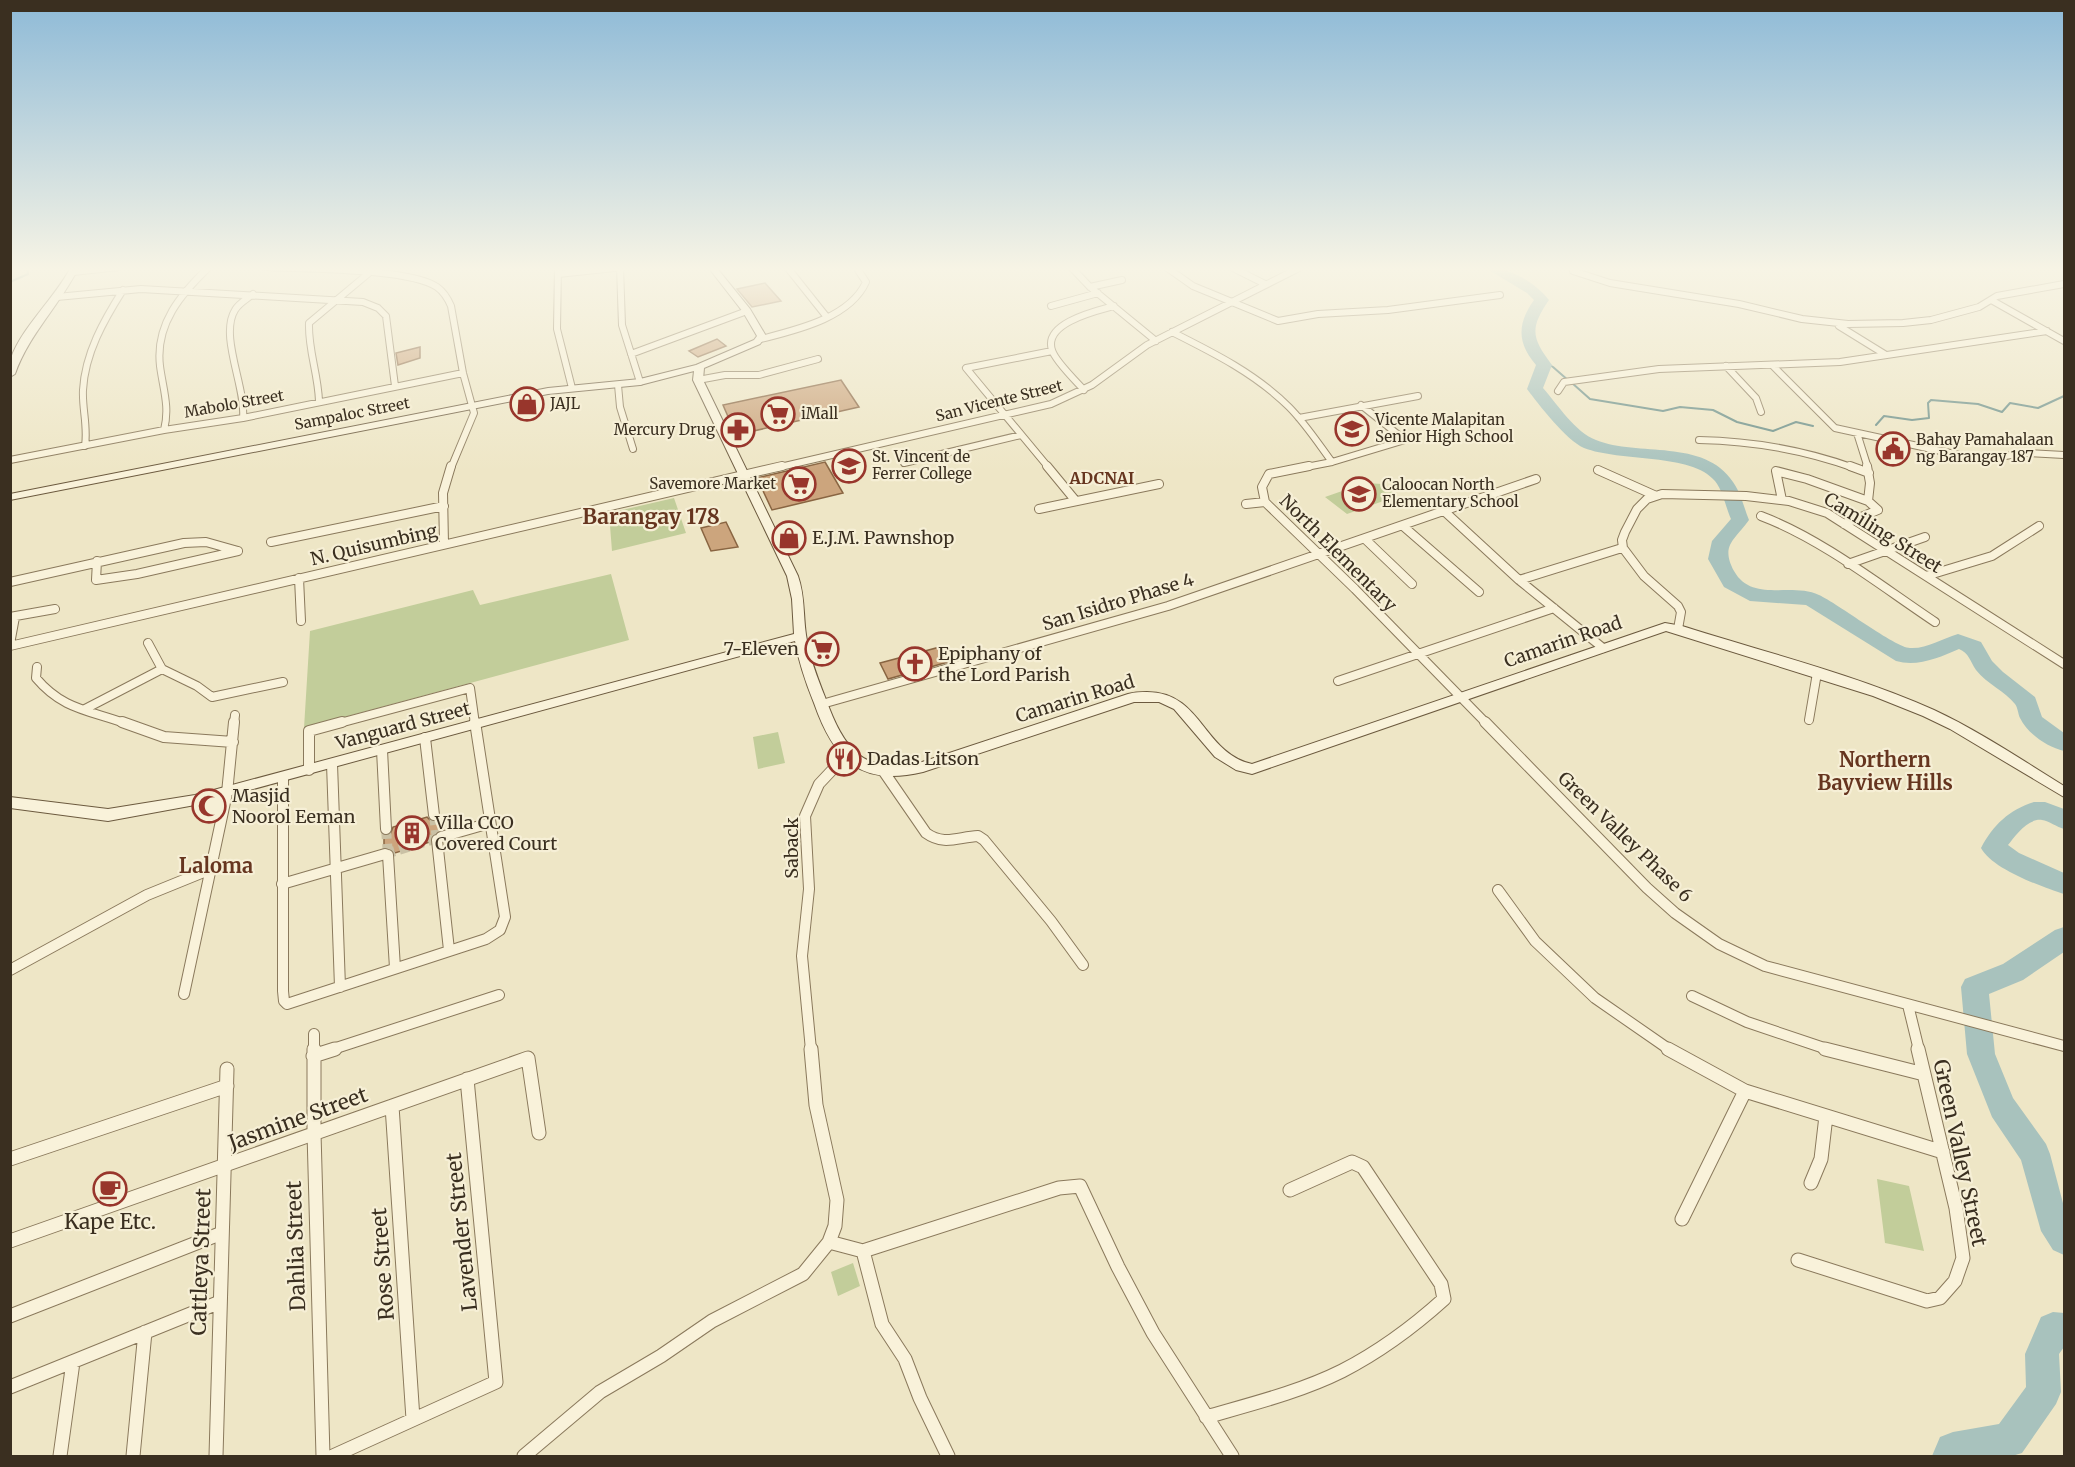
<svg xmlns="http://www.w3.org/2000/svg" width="2075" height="1467" font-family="Merriweather,serif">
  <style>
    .green { fill: #c2cd9a }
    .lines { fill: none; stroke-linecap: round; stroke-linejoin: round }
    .stream { stroke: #6e918b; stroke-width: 2 }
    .river { fill: #a8c2bd; fill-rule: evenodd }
    .building { fill: #cca57d; stroke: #896542; stroke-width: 1.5 }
    .street-tunnel { stroke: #cac1a5; stroke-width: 10; stroke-dasharray: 10 5; stroke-linecap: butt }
    .street-far3-casing { stroke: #8a795c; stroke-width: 8 }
    .street-far2-casing { stroke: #8a795c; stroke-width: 10 }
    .street-far1-casing { stroke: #8a795c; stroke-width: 12 }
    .street-casing { stroke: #8a795c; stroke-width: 15 }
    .secondary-casing { stroke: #6c5a3f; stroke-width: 2 }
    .street-far3 { stroke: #f9f2da; stroke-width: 6 }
    .street-far2 { stroke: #f9f2da; stroke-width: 8 }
    .street-far1 { stroke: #f9f2da; stroke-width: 10 }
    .street { stroke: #f9f2da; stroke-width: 13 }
    .secondary { fill: #f9f2da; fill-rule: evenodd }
    .labels { text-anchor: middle; stroke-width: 4.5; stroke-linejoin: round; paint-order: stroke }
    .far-street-label { font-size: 15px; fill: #3a2f20; stroke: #f6efd6 }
    .far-poi-label { font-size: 15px; fill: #3a2f20; stroke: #f6efd6; text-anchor: start }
    .far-neighbourhood-label { font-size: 16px; font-weight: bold; fill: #66351f; stroke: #f6efd6 }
    .street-label { font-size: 18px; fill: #3a2f20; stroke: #f6efd6 }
    .poi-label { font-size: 18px; fill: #3a2f20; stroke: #f6efd6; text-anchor: start }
    .neighbourhood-label { font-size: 20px; font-weight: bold; fill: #66351f; stroke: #f6efd6 }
    .quarter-label { font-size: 21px; font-weight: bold; fill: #66351f; stroke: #f6efd6 }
    .near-street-label { font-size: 21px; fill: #3a2f20; stroke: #f6efd6 }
    .near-poi-label { font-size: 21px; fill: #3a2f20; stroke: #f6efd6 }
  </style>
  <rect width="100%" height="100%" fill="#eee6c6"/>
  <path class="green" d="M1365 483 1382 484 1394 493 1386 500 1347 514 1325 497Z
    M674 498 686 533 612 551 609 513Z
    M611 574 629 640 304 728 310 631 473 590 480 605Z
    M778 732 785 763 758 769 753 737Z
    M1877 1179 1909 1186 1924 1251 1885 1243Z
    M853 1263 860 1286 838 1296 831 1272Z"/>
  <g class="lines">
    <path class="stream" d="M10 282 28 274 27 267
      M1536 357 1553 367 1569 381
      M1572 383 1590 399 1663 411 1680 407 1713 410 1737 422 1773 431 1796 422 1813 426
      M1876 425 1884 416 1912 420 1929 418 1928 403 1931 400 1978 404 2002 412 2010 403 2038 408 2064 396"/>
    <path class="river" d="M1484 267C1508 267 1534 281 1549 300 1529 329 1532 338 1552 365L1543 388C1558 405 1575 432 1596 440 1638 457 1704 438 1733 482 1741 493 1744 508 1749 520 1735 540 1720 545 1734 571 1752 603 1791 582 1819 595 1837 603 1896 648 1910 648 1927 649 1941 639 1958 634L1981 642 1992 661 2003 672 2035 697 2042 717 2064 733V751C2047 747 2028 734 2020 718 2018 714 2018 708 2015 704 2005 691 1987 684 1976 670 1970 661 1969 653 1959 649 1939 658 1917 667 1896 661L1806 605 1750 601 1724 587 1708 559 1712 541 1731 519C1726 508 1723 491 1715 481 1692 453 1620 462 1584 448 1566 440 1539 405 1527 389L1536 365C1517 343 1517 324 1534 300L1527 293Z
      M2034 802H2045L2064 809V829C2057 827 2049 821 2042 820 2028 818 2015 836 2008 845L2019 853 2064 873V894C2042 887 1992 869 1981 848 1993 825 2009 810 2034 802Z
      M2064 927V952L2023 980 1989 994 1995 1054 2013 1098 2046 1144 2050 1154 2064 1207V1255L2053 1250 2041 1231 2021 1160 1992 1117 1967 1054 1961 987 1965 979 2003 964 2055 930Z
      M2053 1312 2064 1313V1347L2059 1354 2061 1392 2056 1404 2022 1453 2012 1456H1932L1940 1437 1953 1432 1999 1424 2026 1387 2025 1354 2041 1317Z"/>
  </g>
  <path class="building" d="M765 283 781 301 752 307 737 289Z
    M717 339 726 346 698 357 689 351Z
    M420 347V358L398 365 396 353Z
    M841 380 859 407 736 435 723 405Z
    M825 462 843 493 772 510 757 478Z
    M726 522 738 547 711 551 701 528Z
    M940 647 948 662 888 679 880 663Z
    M427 817 432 822 439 820 440 830 431 837 430 842 395 853 392 849 384 847V836L390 835 393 827Z"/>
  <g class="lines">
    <path class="street-tunnel" d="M434 815 437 840
      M386 829 388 855
      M385 854 441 837"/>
    <g class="street-far3-casing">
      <path id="street-far3" d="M267 267C304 269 410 268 437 287 444 292 448 299 451 306L463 373 474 413 451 468
        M558 267 557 329 572 388
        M620 267 622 325 640 382
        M787 267 826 316
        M1071 267 1090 287 1156 341
        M1166 267 1193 286 1278 321 1318 314 1388 310 1500 295
        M1231 267 1265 284
        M1573 271 1610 283 1739 304 1802 319 1848 324 1903 323 1931 320 1979 307 1997 296 2064 284
        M73 272 119 267
        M558 274 624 267
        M1090 287 1122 280
        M57 297 141 289 363 302 378 308 386 316 395 386
        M1993 301 2064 341
        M1051 306 1098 293
        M1839 326 1886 355
        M1172 332C1214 353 1256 374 1289 407 1305 423 1318 443 1332 462
        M761 339C796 330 850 318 866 282L856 267
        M631 354 747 311
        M1772 365 1835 428 1973 458 1984 459 2026 453 2064 455
        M1726 366 1756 398 1761 412
        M698 380 725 375H759L818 359
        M618 385 620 407 633 449
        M1084 390C1076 381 1055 361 1052 350 1043 323 1096 311 1114 306
        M1558 391 1564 382 1659 369 1840 362 2047 331
        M319 401C318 373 308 350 309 323L369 273
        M243 418C246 387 219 336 235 310 239 303 247 299 253 294
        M1299 418 1418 396
        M164 430C170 407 163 389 160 366 155 324 181 294 209 267
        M1857 433 1868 468
        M1699 440C1752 441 1804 450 1854 468
        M85 446C88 426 82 409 83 390 85 353 104 320 123 290
        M10 460 164 430 243 418 463 373
        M904 463 1021 435
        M776 468 1051 404 1092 385 1147 345 1301 267
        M1049 468 966 368 1052 351
        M1301 468 1332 462 1405 440 1361 405"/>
    </g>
    <g class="street-far2-casing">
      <path id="street-far2" d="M1047 466 1075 500
        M1309 466 1269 474 1262 487 1265 502 1355 589 1487 724
        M1850 466 1869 473
        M1598 470 1654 495
        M1782 500 1776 471 1807 479 1868 501 1870 483 1867 466
        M1246 504 1265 502
        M1039 509 1159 484
        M1443 510 1519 580 1603 648
        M1761 516C1822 539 1881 586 1935 622
        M1844 524 1878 510 1868 501
        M1403 526 1479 592
        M1365 539 1412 584
        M271 542 444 506
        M444 544 443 493 451 466
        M97 561 96 580 137 574 238 551
        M1848 564 1925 537
        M1926 576 1992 556 2039 526
        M299 578 301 621
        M1519 580 1622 548
        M10 582 184 543 206 542 238 551
        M10 617 55 609
        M1678 629 1681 612 1678 606 1644 576 1623 548 1622 540 1625 532 1637 509 1647 499 1662 494 1746 496 1789 501 1827 513 2064 664
        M10 644 15 617
        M10 646 782 466
        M37 667 36 678C63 710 89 710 127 724
        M162 669 197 686 212 697 283 682
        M1338 681 1554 608
        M822 704 1168 606 1536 479
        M85 709 162 669 148 643
        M1809 720 1817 673
        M234 724 235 715
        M336 724 470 688 475 724"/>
    </g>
    <g class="street-far1-casing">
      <path id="street-far1" d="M122 722 164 737 233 742
        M1485 722 1647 888 1675 913 1719 944 1765 966 2064 1046
        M425 738 434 815
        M382 750 386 829
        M332 764 340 987
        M309 770V731L342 722
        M884 772 926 833C944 846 958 837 978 836L984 840 1051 921 1083 965
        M283 777V991L284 1001 287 1004 486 939 500 930 505 917 475 722
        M441 837 490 823
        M437 840 449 950
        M388 855 395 968
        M282 884 385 854
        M1498 890 1535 941 1595 998 1670 1050
        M10 970 147 895 211 869
        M184 994 227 793 234 722
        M1692 996 1747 1022 1830 1050
        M1908 1005 1919 1050
        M314 1034V1050
        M330 1050 499 995
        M811 1050 802 956 809 889 805 816 819 784 835 767 850 757"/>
    </g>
    <g class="street-casing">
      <path id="street" d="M314 1049V1133L323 1456
        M1668 1049 1745 1091 1943 1152
        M1825 1049 1924 1074
        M313 1056 335 1049
        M392 1106 413 1419
        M10 1159 227 1086
        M1811 1183 1821 1159 1826 1116
        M1682 1219 1745 1091
        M10 1241 528 1058 539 1133
        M829 1242 863 1251 882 1324 905 1359 920 1398 948 1456
        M863 1251 1059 1188 1080 1186 1118 1267 1153 1333 1232 1456
        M1798 1260 1927 1301 1940 1298 1955 1281 1963 1258 1956 1208 1918 1049
        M10 1316 222 1233
        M10 1387 220 1302
        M1206 1417C1251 1404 1300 1392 1342 1371 1379 1352 1413 1327 1444 1299L1441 1284 1363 1167 1352 1162 1290 1190
        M60 1456 73 1362
        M133 1456 145 1332
        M216 1456 227 1069
        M333 1456 496 1382 467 1079
        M524 1456 600 1392 661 1356 712 1321 803 1274 829 1242 835 1226 837 1200 816 1105 811 1049"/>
    </g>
    <g class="secondary-casing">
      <path id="secondary" d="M71 267H79C60 305 29 334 15 374L10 377C10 371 9 363 11 358 22 327 55 298 71 267Z
        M708 267H716L750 309 766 336 760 344 704 368 703 380 798 576C805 596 803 614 806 635 809 656 817 677 825 697 844 749 862 776 922 762L1128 694C1135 692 1141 692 1147 692 1202 692 1203 753 1252 764L1665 623 1682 626C1764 652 1856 675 1934 710 1979 731 2022 760 2064 786V797L1950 729 1923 716 1873 696 1666 631 1252 774 1236 770 1215 757 1174 709 1159 702H1134L923 772C860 787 834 760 814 703 806 683 799 663 795 641L195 805 108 821 10 808V797L108 809 195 795 794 634 792 599 787 576 693 380 694 371 640 385 548 394 10 500V494L548 388 640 379 696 365 754 340 757 336 743 312Z"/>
    </g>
    <use href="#street-far3" class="street-far3"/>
    <use href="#street-far2" class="street-far2"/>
    <use href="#street-far1" class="street-far1"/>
    <use href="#street" class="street"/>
    <use href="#secondary" class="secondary"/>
  </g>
  <linearGradient id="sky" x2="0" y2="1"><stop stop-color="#8ebad7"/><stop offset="0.57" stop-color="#f7f4e5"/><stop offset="1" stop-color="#f7f4e5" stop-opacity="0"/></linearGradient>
  <rect width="2075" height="472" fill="url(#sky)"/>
  <defs>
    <g id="shop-ring" transform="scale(1.725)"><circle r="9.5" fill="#f6efd6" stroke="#98362c" stroke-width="1.5"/><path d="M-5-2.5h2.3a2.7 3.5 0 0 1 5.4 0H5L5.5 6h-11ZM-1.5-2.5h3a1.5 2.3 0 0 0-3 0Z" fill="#98362c"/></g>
    <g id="supermarket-ring" transform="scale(1.725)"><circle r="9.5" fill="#f6efd6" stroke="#98362c" stroke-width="1.5"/><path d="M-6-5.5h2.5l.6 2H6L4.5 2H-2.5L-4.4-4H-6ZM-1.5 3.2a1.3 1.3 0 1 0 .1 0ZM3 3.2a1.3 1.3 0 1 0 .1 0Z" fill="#98362c"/></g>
    <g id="school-ring" transform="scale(1.725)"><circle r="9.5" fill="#f6efd6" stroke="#98362c" stroke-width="1.5"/><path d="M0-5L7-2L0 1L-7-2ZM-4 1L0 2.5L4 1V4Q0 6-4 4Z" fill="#98362c"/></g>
    <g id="pharmacy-ring" transform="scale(1.725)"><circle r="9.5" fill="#f6efd6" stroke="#98362c" stroke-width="1.5"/><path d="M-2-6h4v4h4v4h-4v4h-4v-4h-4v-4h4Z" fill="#98362c"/></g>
    <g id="civic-ring" transform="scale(1.725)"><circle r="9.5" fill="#f6efd6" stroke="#98362c" stroke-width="1.5"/><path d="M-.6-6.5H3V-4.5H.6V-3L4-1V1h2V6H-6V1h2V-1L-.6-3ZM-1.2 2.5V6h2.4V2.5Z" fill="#98362c"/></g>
    <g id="university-ring" transform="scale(1.725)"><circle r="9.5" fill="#f6efd6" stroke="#98362c" stroke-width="1.5"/><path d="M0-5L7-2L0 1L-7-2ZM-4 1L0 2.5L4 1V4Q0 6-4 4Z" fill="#98362c"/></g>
    <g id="church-ring" transform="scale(1.725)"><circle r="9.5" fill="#f6efd6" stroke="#98362c" stroke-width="1.5"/><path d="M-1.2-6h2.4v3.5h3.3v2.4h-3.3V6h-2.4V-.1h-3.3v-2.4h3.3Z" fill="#98362c"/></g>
    <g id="restaurant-ring" transform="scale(1.725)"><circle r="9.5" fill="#f6efd6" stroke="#98362c" stroke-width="1.5"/><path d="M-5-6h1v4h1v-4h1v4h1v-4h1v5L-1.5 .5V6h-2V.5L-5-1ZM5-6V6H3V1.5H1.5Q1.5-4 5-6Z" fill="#98362c"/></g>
    <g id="mosque-ring" transform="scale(1.725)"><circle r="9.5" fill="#f6efd6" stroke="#98362c" stroke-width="1.5"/><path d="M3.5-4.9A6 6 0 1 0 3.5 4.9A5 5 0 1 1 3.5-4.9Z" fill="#98362c"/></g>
    <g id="building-ring" transform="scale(1.725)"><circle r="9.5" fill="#f6efd6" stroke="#98362c" stroke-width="1.5"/><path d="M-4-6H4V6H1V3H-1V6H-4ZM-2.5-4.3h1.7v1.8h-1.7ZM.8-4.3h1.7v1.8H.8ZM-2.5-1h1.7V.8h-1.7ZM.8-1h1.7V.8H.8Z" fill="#98362c"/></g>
    <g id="cafe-ring" transform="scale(1.725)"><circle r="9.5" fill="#f6efd6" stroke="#98362c" stroke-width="1.5"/><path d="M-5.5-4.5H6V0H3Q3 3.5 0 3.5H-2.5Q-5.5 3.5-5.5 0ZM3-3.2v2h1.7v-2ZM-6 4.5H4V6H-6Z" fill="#98362c"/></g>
  </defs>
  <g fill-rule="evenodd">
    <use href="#shop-ring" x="527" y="404"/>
    <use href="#supermarket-ring" x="778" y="414"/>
    <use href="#school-ring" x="1352" y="429"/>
    <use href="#pharmacy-ring" x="738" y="430"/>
    <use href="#civic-ring" x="1893" y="449"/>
    <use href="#university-ring" x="849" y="466"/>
    <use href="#supermarket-ring" x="799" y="484"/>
    <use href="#school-ring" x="1359" y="494"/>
    <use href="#shop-ring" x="789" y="538"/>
    <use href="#supermarket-ring" x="822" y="649"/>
    <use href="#church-ring" x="915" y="664"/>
    <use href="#restaurant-ring" x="844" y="759"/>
    <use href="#mosque-ring" x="209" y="806"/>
    <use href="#building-ring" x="412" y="833"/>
    <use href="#cafe-ring" x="110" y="1189"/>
  </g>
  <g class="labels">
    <g class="far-street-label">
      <text transform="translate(999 401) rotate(-14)" y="5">San Vicente Street</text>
      <text transform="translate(234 404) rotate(-10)" y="5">Mabolo Street</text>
      <text transform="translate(352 414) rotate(-11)" y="5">Sampaloc Street</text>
    </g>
    <g class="far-poi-label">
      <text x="550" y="409">JAJL</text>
      <text x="801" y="419">iMall</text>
      <text x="1375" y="425">Vicente Malapitan<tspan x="1375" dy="17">Senior High School</tspan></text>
      <text x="715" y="435" text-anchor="end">Mercury Drug</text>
      <text x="1916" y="445">Bahay Pamahalaan<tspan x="1916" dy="17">ng Barangay 187</tspan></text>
      <text x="872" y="462">St. Vincent de<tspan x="872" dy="17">Ferrer College</tspan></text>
      <text x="776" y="489" text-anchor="end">Savemore Market</text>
      <text x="1382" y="490">Caloocan North<tspan x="1382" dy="17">Elementary School</tspan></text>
    </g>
    <g class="far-neighbourhood-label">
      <text x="1102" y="484">ADCNAI</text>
    </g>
    <g class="street-label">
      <text transform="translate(1883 533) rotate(32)" y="6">Camiling Street</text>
      <text transform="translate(374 545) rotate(-13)" y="6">N. Quisumbing</text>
      <text transform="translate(1338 553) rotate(45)" y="6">North Elementary</text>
      <text transform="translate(1118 602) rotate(-17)" y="6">San Isidro Phase 4</text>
      <text transform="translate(1563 642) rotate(-19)" y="6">Camarin Road</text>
      <text transform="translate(1075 699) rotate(-17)" y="6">Camarin Road</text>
      <text transform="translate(403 726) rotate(-15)" y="6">Vanguard Street</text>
      <text transform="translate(1625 837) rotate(44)" y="6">Green Valley Phase 6</text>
      <text transform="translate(792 848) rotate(-90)" y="6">Saback</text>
    </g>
    <g class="poi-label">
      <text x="812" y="544">E.J.M. Pawnshop</text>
      <text x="799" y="655" text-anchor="end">7-Eleven</text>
      <text x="938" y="660">Epiphany of<tspan x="938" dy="21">the Lord Parish</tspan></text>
      <text x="867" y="765">Dadas Litson</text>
      <text x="232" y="802">Masjid<tspan x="232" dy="21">Noorol Eeman</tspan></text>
      <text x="435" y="829">Villa CCO<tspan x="435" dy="21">Covered Court</tspan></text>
    </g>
    <g class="neighbourhood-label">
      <text x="1885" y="767">Northern<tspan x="1885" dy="23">Bayview Hills</tspan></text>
      <text x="216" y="873">Laloma</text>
    </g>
    <g class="quarter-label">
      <text x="651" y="524">Barangay 178</text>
    </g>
    <g class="near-street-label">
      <text transform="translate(298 1119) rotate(-20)" y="7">Jasmine Street</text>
      <text transform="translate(1960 1153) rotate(78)" y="7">Green Valley Street</text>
      <text transform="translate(462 1232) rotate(-96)" y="7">Lavender Street</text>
      <text transform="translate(296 1246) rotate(-92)" y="7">Dahlia Street</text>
      <text transform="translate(201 1262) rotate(-88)" y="7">Cattleya Street</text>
      <text transform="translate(383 1264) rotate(-94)" y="7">Rose Street</text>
    </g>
    <g class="near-poi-label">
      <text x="110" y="1229">Kape Etc.</text>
    </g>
  </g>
  <rect width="2075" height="1467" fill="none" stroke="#3a2f20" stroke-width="24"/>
</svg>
